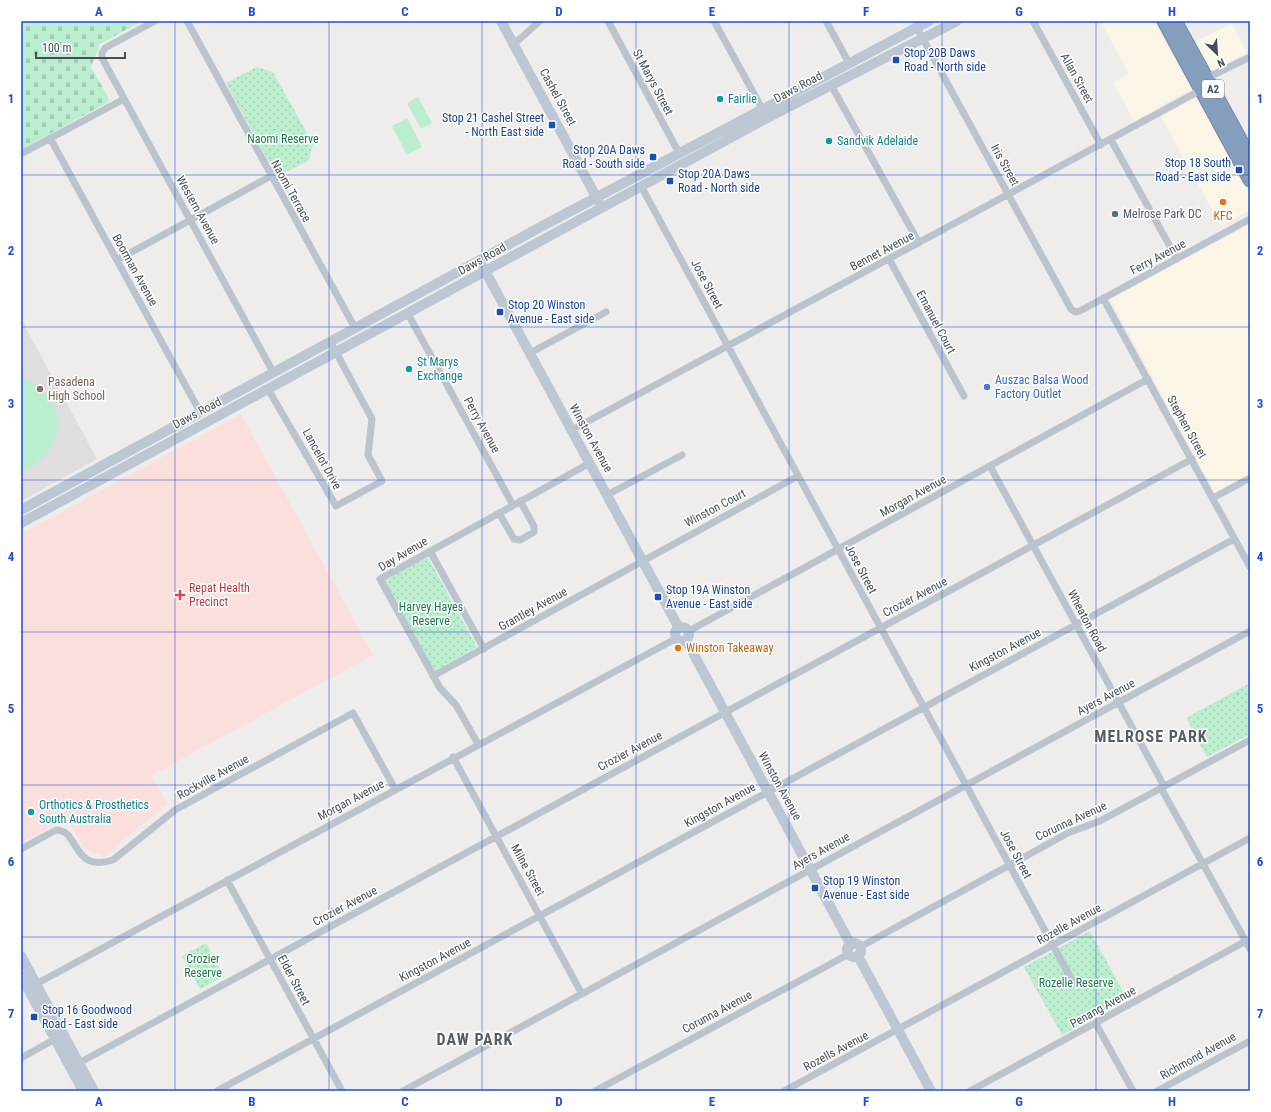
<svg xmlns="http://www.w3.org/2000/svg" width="1271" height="1112" font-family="'Roboto Condensed',sans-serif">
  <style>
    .commercial { fill: #fbf5e5 }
    .education { fill: #e0ddde }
    .medical { fill: #fadfdc }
    .grass { fill: #bbedcf }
    .cemetery { fill: url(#cemetery-stones) }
    .park { fill: url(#park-dots) }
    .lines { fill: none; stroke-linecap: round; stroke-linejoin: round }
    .highway-casing { stroke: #7089a7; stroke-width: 15 }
    .street { stroke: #bbc4cc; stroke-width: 7 }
    .secondary { stroke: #bdc7d3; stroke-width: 10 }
    .highway { stroke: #859ebb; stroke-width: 13 }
    .grid { fill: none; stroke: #1d4ed8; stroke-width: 1; stroke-opacity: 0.55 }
    .transit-dot { fill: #1a4fb4; stroke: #fff; stroke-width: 1.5 }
    .culture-dot { fill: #0f9aa8; stroke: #fff; stroke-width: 1.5 }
    .food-dot { fill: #e8710a; stroke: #fff; stroke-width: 1.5 }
    .service-dot { fill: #5c6f8a; stroke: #fff; stroke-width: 1.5 }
    .shop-dot { fill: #3f7fe0; stroke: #fff; stroke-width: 1.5 }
    .education-dot { fill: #8d6e63; stroke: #fff; stroke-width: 1.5 }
    .health-dot { fill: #e0444e; stroke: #fff; stroke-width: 1.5 }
    .labels { text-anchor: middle; stroke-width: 3; stroke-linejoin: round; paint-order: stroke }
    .shield { fill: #fff; stroke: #7d848b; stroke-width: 1 }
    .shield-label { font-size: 11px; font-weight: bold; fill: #454f59 }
    .transit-label { font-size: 12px; fill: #164399; stroke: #fff; text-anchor: start }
    .street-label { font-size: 12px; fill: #454f59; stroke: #fff }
    .culture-label { font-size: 12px; fill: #0d838f; stroke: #fff; text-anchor: start }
    .park-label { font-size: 12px; fill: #18784b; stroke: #fff }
    .service-label { font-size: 12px; fill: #4e5e75; stroke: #fff; text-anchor: start }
    .food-label { font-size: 12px; fill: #c56008; stroke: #fff }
    .shop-label { font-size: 12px; fill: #366cbe; stroke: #fff; text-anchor: start }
    .education-label { font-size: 12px; fill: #785e54; stroke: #fff; text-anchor: start }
    .health-label { font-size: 12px; fill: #be3a42; stroke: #fff; text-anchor: start }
    .district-label { font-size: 16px; font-weight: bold; letter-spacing: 1px; fill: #595d61; stroke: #fff }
    .neatline { fill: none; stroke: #1d4ed8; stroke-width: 1.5 }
    .grid-label { font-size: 13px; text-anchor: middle; font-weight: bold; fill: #1d4ed8 }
  </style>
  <defs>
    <pattern id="cemetery-stones" width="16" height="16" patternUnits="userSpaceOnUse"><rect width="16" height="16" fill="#bbedcf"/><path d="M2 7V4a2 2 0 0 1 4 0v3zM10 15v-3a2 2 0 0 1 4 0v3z" fill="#a2cdb4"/></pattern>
    <pattern id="park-dots" width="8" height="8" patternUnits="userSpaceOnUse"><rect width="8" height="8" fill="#bbedcf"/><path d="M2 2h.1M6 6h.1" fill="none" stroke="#a2cdb4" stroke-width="1.8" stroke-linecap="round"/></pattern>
  </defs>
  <rect width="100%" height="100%" fill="#efecec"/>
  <path class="commercial" d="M1103 21H1154L1191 89 1134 121 1113 82 1129 74 1101 22Z
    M1232 23 1247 53 1208 72 1191 44Z
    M1197 97 1250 194V210L1221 226 1161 117Z
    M1250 224V474L1215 493 1110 299Z"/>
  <path class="education" d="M21 319 97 459 21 501Z"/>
  <path class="medical" d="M241 414 373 655 152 775 167 804 105 856 84 849 67 818 21 843V534Z"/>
  <path class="grass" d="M418 97 432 123 421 129 407 103Z
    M407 118 422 147 407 155 392 126Z
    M21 380C54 386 67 421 50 450 44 461 32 466 21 471Z"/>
  <path class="cemetery" d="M21 21H142L100 44 91 67 110 101 21 150Z"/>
  <path class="park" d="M257 67 273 72 313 144 309 160 277 177 226 83Z
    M427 556 477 647 434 671 384 580Z
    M1250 683V734L1207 757 1186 718Z
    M1090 931 1127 999 1062 1035 1024 967Z
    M206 943 224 976 200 989 182 956Z"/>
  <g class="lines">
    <g class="highway-casing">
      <path id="highway" d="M1164 21 1250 180
        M1175 21 1250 157"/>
    </g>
    <path class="street" d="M155 21 105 48 102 53V58L273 372
      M187 21 355 328
      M608 21 679 153
      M714 21 764 112
      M826 21 849 63
      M1033 21 1101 145
      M917 28 1071 309 1075 312 1080 311 1250 219
      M514 44 540 21
      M1207 78 1250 57
      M831 85 919 243
      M50 138 200 412
      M1111 140 1177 259
      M21 154 124 99
      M641 186 1074 984
      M889 259 964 396
      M117 260 271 176
      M1103 298 1250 567
      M408 314 513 505
      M530 353 606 312
      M268 389 336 506 382 481 368 455 372 419 330 341
      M572 430 1201 90
      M990 466 1164 786
      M607 495 682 455
      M1213 498 1250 478
      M499 513 514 539 520 540 534 532V526L520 501
      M430 551 484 649
      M689 631 1148 379
      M433 676 798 476
      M478 744 456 705 440 688 380 579 590 463
      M453 757 582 994
      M1161 788 1250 949
      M21 849 56 830C80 830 71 873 113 860L175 810 353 713 395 789
      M227 880 342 1091
      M860 947 1068 833 1100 821 1250 740
      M36 984 677 638
      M1096 1024 1133 1091
      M21 1058 55 1039
      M79 1063 1192 459
      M217 1091 1234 539
      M403 1091 1250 631
      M595 1091 849 954
      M784 1091 1250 838
      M970 1091 1246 941
      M1157 1091 1250 1041"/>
    <path class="secondary" d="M501 21 599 202
      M483 267 679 628
      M21 510 535 230 929 21
      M21 523 767 118 957 21
      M675 634a7 7 0 1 1 14 0a7 7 0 1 1-14 0Z
      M686 640 851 945
      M847 950a7 7 0 1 1 14 0a7 7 0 1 1-14 0Z
      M21 956 94 1091
      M858 956 931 1091
      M21 976 83 1091"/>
    <use href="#highway" class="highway"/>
  </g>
  <path class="grid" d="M175 21V1091M329 21V1091M482 21V1091M636 21V1091M789 21V1091M942 21V1091M1096 21V1091M21 175H1250M21 327H1250M21 480H1250M21 632H1250M21 785H1250M21 937H1250"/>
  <g class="transit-dot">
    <rect x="892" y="56" width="8" height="8" rx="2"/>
    <rect x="548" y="121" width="8" height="8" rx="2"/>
    <rect x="649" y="153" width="8" height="8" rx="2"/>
    <rect x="1235" y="166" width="8" height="8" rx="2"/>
    <rect x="666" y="177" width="8" height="8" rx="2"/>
    <rect x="496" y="308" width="8" height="8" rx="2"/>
    <rect x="654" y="593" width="8" height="8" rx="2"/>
    <rect x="811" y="884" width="8" height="8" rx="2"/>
    <rect x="30" y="1013" width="8" height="8" rx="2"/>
  </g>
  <g class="culture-dot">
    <circle cx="720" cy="99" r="4"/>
    <circle cx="829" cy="141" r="4"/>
    <circle cx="409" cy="369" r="4"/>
    <circle cx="31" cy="812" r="4"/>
  </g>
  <g class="food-dot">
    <circle cx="1223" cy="202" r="4"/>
    <circle cx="678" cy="648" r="4"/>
  </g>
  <circle class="service-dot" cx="1115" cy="214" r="4"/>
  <circle class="shop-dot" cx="987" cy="387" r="4"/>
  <circle class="education-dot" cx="40" cy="389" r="4"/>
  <path class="health-dot" d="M178 589h4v4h4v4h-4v4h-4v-4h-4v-4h4z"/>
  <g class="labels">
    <rect class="shield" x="1202" y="80" width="22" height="18" rx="3"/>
    <g class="shield-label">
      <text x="1213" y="93">A2</text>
    </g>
    <g class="transit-label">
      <text x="904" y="57">Stop 20B Daws<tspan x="904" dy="14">Road - North side</tspan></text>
      <text x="544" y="122" text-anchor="end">Stop 21 Cashel Street<tspan x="544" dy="14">- North East side</tspan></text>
      <text x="645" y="154" text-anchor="end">Stop 20A Daws<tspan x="645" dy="14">Road - South side</tspan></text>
      <text x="1231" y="167" text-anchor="end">Stop 18 South<tspan x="1231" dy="14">Road - East side</tspan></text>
      <text x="678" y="178">Stop 20A Daws<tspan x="678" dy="14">Road - North side</tspan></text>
      <text x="508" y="309">Stop 20 Winston<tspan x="508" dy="14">Avenue - East side</tspan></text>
      <text x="666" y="594">Stop 19A Winston<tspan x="666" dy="14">Avenue - East side</tspan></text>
      <text x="823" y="885">Stop 19 Winston<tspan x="823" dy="14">Avenue - East side</tspan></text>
      <text x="42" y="1014">Stop 16 Goodwood<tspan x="42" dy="14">Road - East side</tspan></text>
    </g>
    <g class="street-label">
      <text transform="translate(1077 78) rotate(61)" y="4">Allan Street</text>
      <text transform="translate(653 82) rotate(62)" y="4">St Marys Street</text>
      <text transform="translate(798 87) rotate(-28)" y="4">Daws Road</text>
      <text transform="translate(558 97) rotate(61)" y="4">Cashel Street</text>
      <text transform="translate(1005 165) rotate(61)" y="4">Iris Street</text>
      <text transform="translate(291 191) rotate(61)" y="4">Naomi Terrace</text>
      <text transform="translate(198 210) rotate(61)" y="4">Western Avenue</text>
      <text transform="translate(882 251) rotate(-28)" y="4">Bennet Avenue</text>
      <text transform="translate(1158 257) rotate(-28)" y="4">Ferry Avenue</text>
      <text transform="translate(482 259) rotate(-29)" y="4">Daws Road</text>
      <text transform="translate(135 270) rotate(61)" y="4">Boorman Avenue</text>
      <text transform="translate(707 284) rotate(62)" y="4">Jose Street</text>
      <text transform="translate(936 322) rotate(62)" y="4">Emanuel Court</text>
      <text transform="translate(197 413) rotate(-28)" y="4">Daws Road</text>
      <text transform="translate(482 425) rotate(61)" y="4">Perry Avenue</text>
      <text transform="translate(1187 427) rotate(61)" y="4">Stephen Street</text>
      <text transform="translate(591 438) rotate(61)" y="4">Winston Avenue</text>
      <text transform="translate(322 459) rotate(61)" y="4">Lancelot Drive</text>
      <text transform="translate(913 496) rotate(-29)" y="4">Morgan Avenue</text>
      <text transform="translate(715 508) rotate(-28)" y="4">Winston Court</text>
      <text transform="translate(403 554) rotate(-31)" y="4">Day Avenue</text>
      <text transform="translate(861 569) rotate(62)" y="4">Jose Street</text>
      <text transform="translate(915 597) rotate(-28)" y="4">Crozier Avenue</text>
      <text transform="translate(533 609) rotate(-29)" y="4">Grantley Avenue</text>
      <text transform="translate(1087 621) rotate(62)" y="4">Wheaton Road</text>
      <text transform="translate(1005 650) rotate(-28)" y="4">Kingston Avenue</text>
      <text transform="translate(1106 697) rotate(-28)" y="4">Ayers Avenue</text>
      <text transform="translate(630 751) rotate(-28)" y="4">Crozier Avenue</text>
      <text transform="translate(213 777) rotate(-29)" y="4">Rockville Avenue</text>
      <text transform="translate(780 786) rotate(61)" y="4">Winston Avenue</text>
      <text transform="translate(351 800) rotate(-28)" y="4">Morgan Avenue</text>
      <text transform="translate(720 805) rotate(-29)" y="4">Kingston Avenue</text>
      <text transform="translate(1071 821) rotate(-25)" y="4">Corunna Avenue</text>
      <text transform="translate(821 851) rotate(-29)" y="4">Ayers Avenue</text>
      <text transform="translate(1016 854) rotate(62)" y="4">Jose Street</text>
      <text transform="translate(528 870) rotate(61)" y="4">Milne Street</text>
      <text transform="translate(345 906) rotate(-28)" y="4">Crozier Avenue</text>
      <text transform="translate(1069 924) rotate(-29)" y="4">Rozelle Avenue</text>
      <text transform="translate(435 960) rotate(-28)" y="4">Kingston Avenue</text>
      <text transform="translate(294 980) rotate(62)" y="4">Elder Street</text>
      <text transform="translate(1103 1007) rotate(-29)" y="4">Penang Avenue</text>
      <text transform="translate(717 1012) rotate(-28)" y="4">Corunna Avenue</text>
      <text transform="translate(836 1051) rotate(-28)" y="4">Rozells Avenue</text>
      <text transform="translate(1198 1056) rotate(-29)" y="4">Richmond Avenue</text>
    </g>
    <g class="culture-label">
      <text x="728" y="103">Fairlie</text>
      <text x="837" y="145">Sandvik Adelaide</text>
      <text x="417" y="366">St Marys<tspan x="417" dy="14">Exchange</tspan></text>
      <text x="39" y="809">Orthotics &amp; Prosthetics<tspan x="39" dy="14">South Australia</tspan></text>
    </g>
    <g class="park-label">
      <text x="283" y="143">Naomi Reserve</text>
      <text x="431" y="611">Harvey Hayes<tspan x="431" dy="14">Reserve</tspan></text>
      <text x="203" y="963">Crozier<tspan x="203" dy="14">Reserve</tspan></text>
      <text x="1076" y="987">Rozelle Reserve</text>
    </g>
    <g class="service-label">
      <text x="1123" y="218">Melrose Park DC</text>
    </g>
    <g class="food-label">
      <text x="1223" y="220">KFC</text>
      <text x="686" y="652" text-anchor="start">Winston Takeaway</text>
    </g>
    <g class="shop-label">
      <text x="995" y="384">Auszac Balsa Wood<tspan x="995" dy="14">Factory Outlet</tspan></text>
    </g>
    <g class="education-label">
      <text x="48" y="386">Pasadena<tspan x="48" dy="14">High School</tspan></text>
    </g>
    <g class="health-label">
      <text x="189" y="592">Repat Health<tspan x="189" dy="14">Precinct</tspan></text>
    </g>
    <g class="district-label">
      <text x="1151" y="742">MELROSE PARK</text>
      <text x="475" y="1045">DAW PARK</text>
    </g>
  </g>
  <rect width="1271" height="1112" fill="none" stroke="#ffffff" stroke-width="44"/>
  <g transform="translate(1217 54) rotate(155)" stroke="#ffffff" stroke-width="3" paint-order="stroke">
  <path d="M0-3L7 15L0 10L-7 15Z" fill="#454f59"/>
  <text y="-6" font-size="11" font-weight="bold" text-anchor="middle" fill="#454f59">N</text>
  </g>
  <path d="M36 52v6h89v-6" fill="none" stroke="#454f59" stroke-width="2"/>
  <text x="42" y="52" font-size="12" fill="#454f59" stroke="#ffffff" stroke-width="3" paint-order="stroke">100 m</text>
  <rect x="22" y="22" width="1227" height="1068" class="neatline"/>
  <g class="grid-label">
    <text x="99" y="16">A</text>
    <text x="252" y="16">B</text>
    <text x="405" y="16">C</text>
    <text x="559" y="16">D</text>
    <text x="712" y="16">E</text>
    <text x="866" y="16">F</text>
    <text x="1019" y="16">G</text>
    <text x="1172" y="16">H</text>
    <text x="11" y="103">1</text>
    <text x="1260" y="103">1</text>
    <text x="11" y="255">2</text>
    <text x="1260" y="255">2</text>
    <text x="11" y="408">3</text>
    <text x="1260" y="408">3</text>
    <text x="11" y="561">4</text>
    <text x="1260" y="561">4</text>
    <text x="11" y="713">5</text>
    <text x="1260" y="713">5</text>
    <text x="11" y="866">6</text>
    <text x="1260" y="866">6</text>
    <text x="11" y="1018">7</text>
    <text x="1260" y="1018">7</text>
    <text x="99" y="1106">A</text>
    <text x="252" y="1106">B</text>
    <text x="405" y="1106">C</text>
    <text x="559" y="1106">D</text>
    <text x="712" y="1106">E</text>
    <text x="866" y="1106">F</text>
    <text x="1019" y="1106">G</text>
    <text x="1172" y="1106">H</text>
  </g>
</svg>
